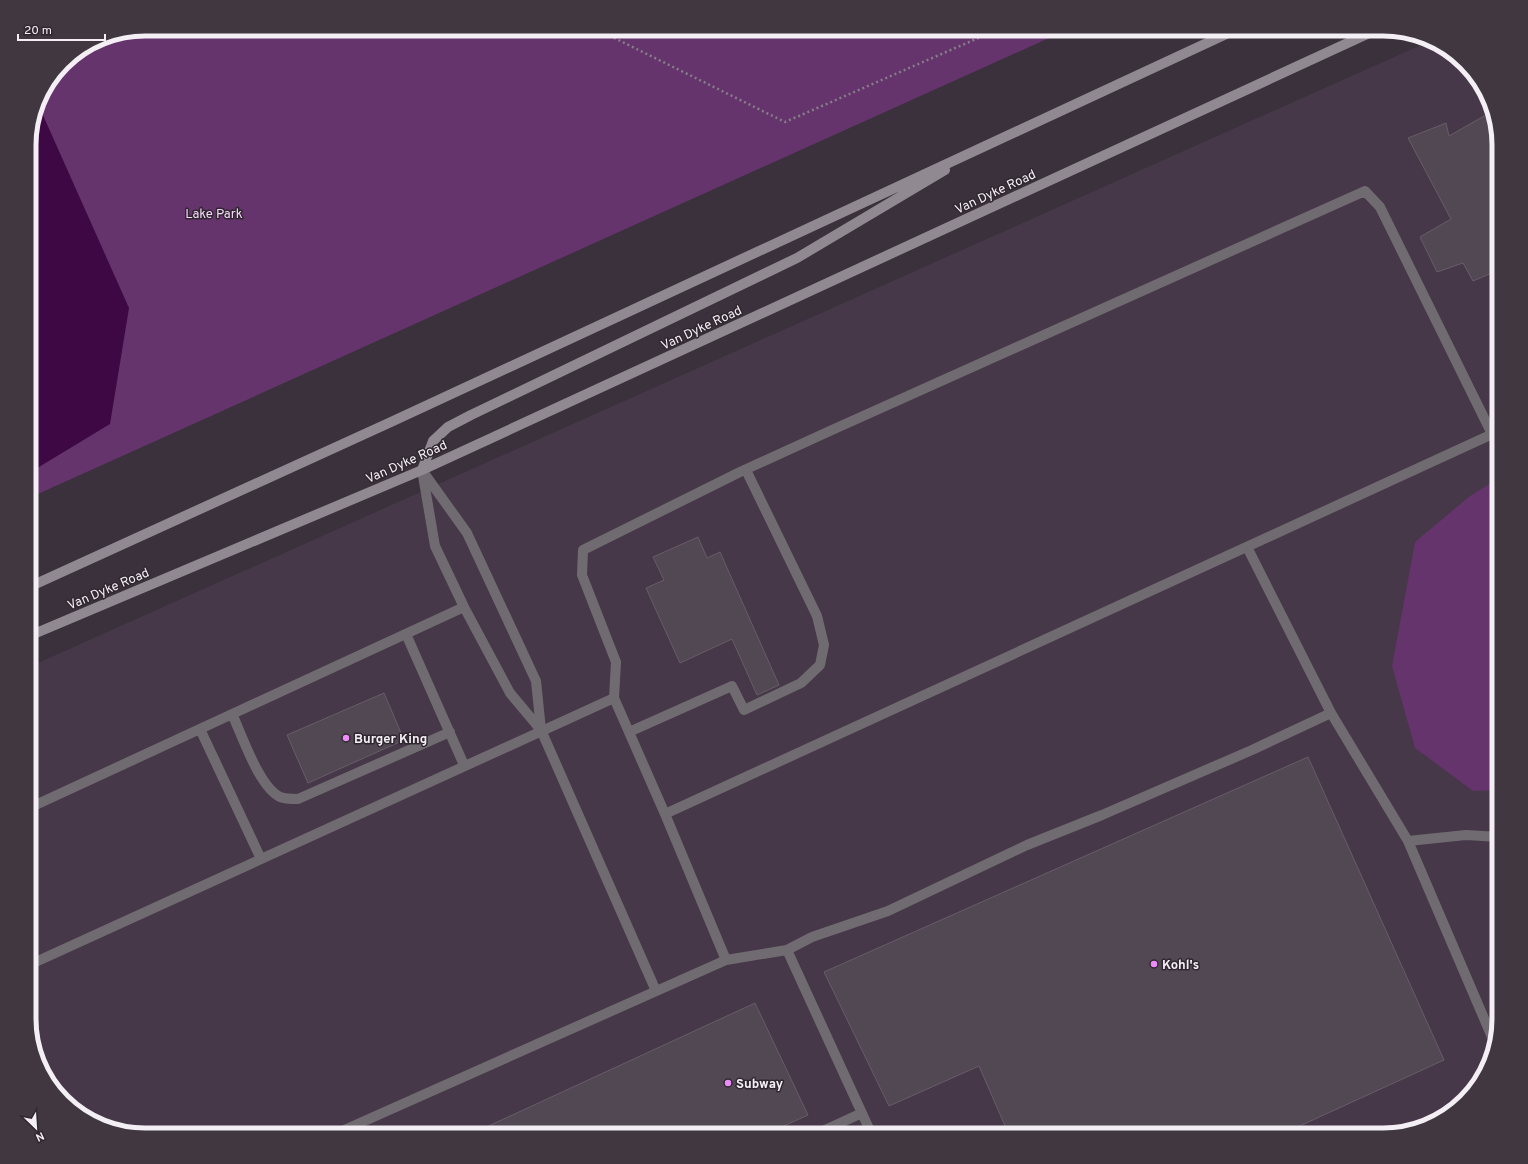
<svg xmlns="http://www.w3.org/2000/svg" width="1528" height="1164" font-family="Overpass,sans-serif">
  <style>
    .built { fill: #463848 }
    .green { fill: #65346c }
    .water { fill: #3d0844 }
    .building { fill: #524853; stroke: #675c68 }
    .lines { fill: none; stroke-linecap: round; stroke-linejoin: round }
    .path { stroke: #867e88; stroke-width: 2.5; stroke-dasharray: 2 3; stroke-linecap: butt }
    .lane { stroke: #706b71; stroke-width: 10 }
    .secondary { stroke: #918992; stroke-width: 10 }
    .poi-dot { fill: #ec8cfa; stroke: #302731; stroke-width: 1.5 }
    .labels { text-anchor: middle; stroke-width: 3; stroke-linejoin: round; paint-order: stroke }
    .street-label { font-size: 13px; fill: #f4eef5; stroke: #302731 }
    .park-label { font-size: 13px; fill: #f7d8fb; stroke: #302731 }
    .poi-label { font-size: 13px; font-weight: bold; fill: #f4eef5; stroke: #302731; text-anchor: start }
    .rim { fill: none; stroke: #f4eef5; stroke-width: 5 }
  </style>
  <rect width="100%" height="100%" fill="#3a313c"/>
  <path class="built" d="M1430 41 1454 53 1487 94 1499 145V1019L1493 1056 1475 1090 1434 1123 1383 1135H145L108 1129 74 1111 41 1070 29 1026V667Z"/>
  <path class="green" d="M145 29H1069L29 498V137L41 94 68 58 101 38Z
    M1499 478V790L1473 791 1415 748 1392 666 1415 542 1470 496Z"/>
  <path class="water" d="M38 104 129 308 110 424 29 473V137Z"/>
  <path class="building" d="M1491 112 1499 145V270L1473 281 1463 263 1437 272 1420 237 1451 219 1408 138 1446 123 1449 136Z
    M698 537 707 558 720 552 779 685 757 695 732 639 680 663 646 588 664 580 653 557Z
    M384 693 404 740 308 783 287 735Z
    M1308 757 1444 1060 1280 1135H1009L979 1066 889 1106 824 972Z
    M755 1003 808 1115 764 1135H469Z"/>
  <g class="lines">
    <path class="path" d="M596 29 785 122 999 29"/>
    <path class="lane" d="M422 470 435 546 464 607 510 693 541 730 656 991
      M424 473 467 533 536 681 541 730
      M1247 547 1331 713
      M406 634 464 765
      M614 698 665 814 726 960
      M232 714C242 735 259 787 280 797 285 799 292 799 298 799L450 732
      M200 729 261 859
      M629 732 732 686 744 710 801 683 820 665 824 645 817 616 746 470
      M29 808 464 607
      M665 814 1499 431
      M1408 841 1495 1044
      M787 950 872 1135
      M29 965 614 698 616 662 582 575 583 550 740 472 832 430 1365 191 1380 207 1492 434
      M333 1135 726 960 787 950 812 937 888 911 1027 845 1102 815 1252 750 1331 713 1408 841 1466 835 1499 837
      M814 1135 862 1113"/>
    <path class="secondary" d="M422 470 433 441 448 427 471 415 797 258 945 170
      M29 587 391 422 1237 29
      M29 636 422 470 1378 29"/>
  </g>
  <g class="poi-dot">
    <circle cx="346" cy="738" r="4"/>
    <circle cx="1154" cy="964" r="4"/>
    <circle cx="728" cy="1083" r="4"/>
  </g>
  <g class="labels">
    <g class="street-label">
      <text transform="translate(995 191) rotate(-25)" y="5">Van Dyke Road</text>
      <text transform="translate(701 327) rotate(-25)" y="5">Van Dyke Road</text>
      <text transform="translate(406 461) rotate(-24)" y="5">Van Dyke Road</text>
      <text transform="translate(108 588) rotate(-23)" y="5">Van Dyke Road</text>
    </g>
    <g class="park-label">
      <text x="214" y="218">Lake Park</text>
    </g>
    <g class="poi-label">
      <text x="354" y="743">Burger King</text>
      <text x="1162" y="969">Kohl's</text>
      <text x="736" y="1088">Subway</text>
    </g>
  </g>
  <path d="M0 0H1528V1164H0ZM145 36H1383A109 109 0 0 1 1492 145V1019A109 109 0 0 1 1383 1128H145A109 109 0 0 1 36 1019V145A109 109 0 0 1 145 36Z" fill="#403741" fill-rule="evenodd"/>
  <path class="rim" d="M145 36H1383A109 109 0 0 1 1492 145V1019A109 109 0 0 1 1383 1128H145A109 109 0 0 1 36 1019V145A109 109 0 0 1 145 36Z"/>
  <g transform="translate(36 1128) rotate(155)" stroke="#302731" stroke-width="3" paint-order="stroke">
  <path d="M0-3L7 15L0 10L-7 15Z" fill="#f4eef5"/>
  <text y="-6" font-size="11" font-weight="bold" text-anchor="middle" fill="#f4eef5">N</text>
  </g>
  <path d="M18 34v6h87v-6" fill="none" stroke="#f4eef5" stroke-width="2"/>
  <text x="24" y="34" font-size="12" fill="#f4eef5" stroke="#302731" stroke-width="3" paint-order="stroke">20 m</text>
</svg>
